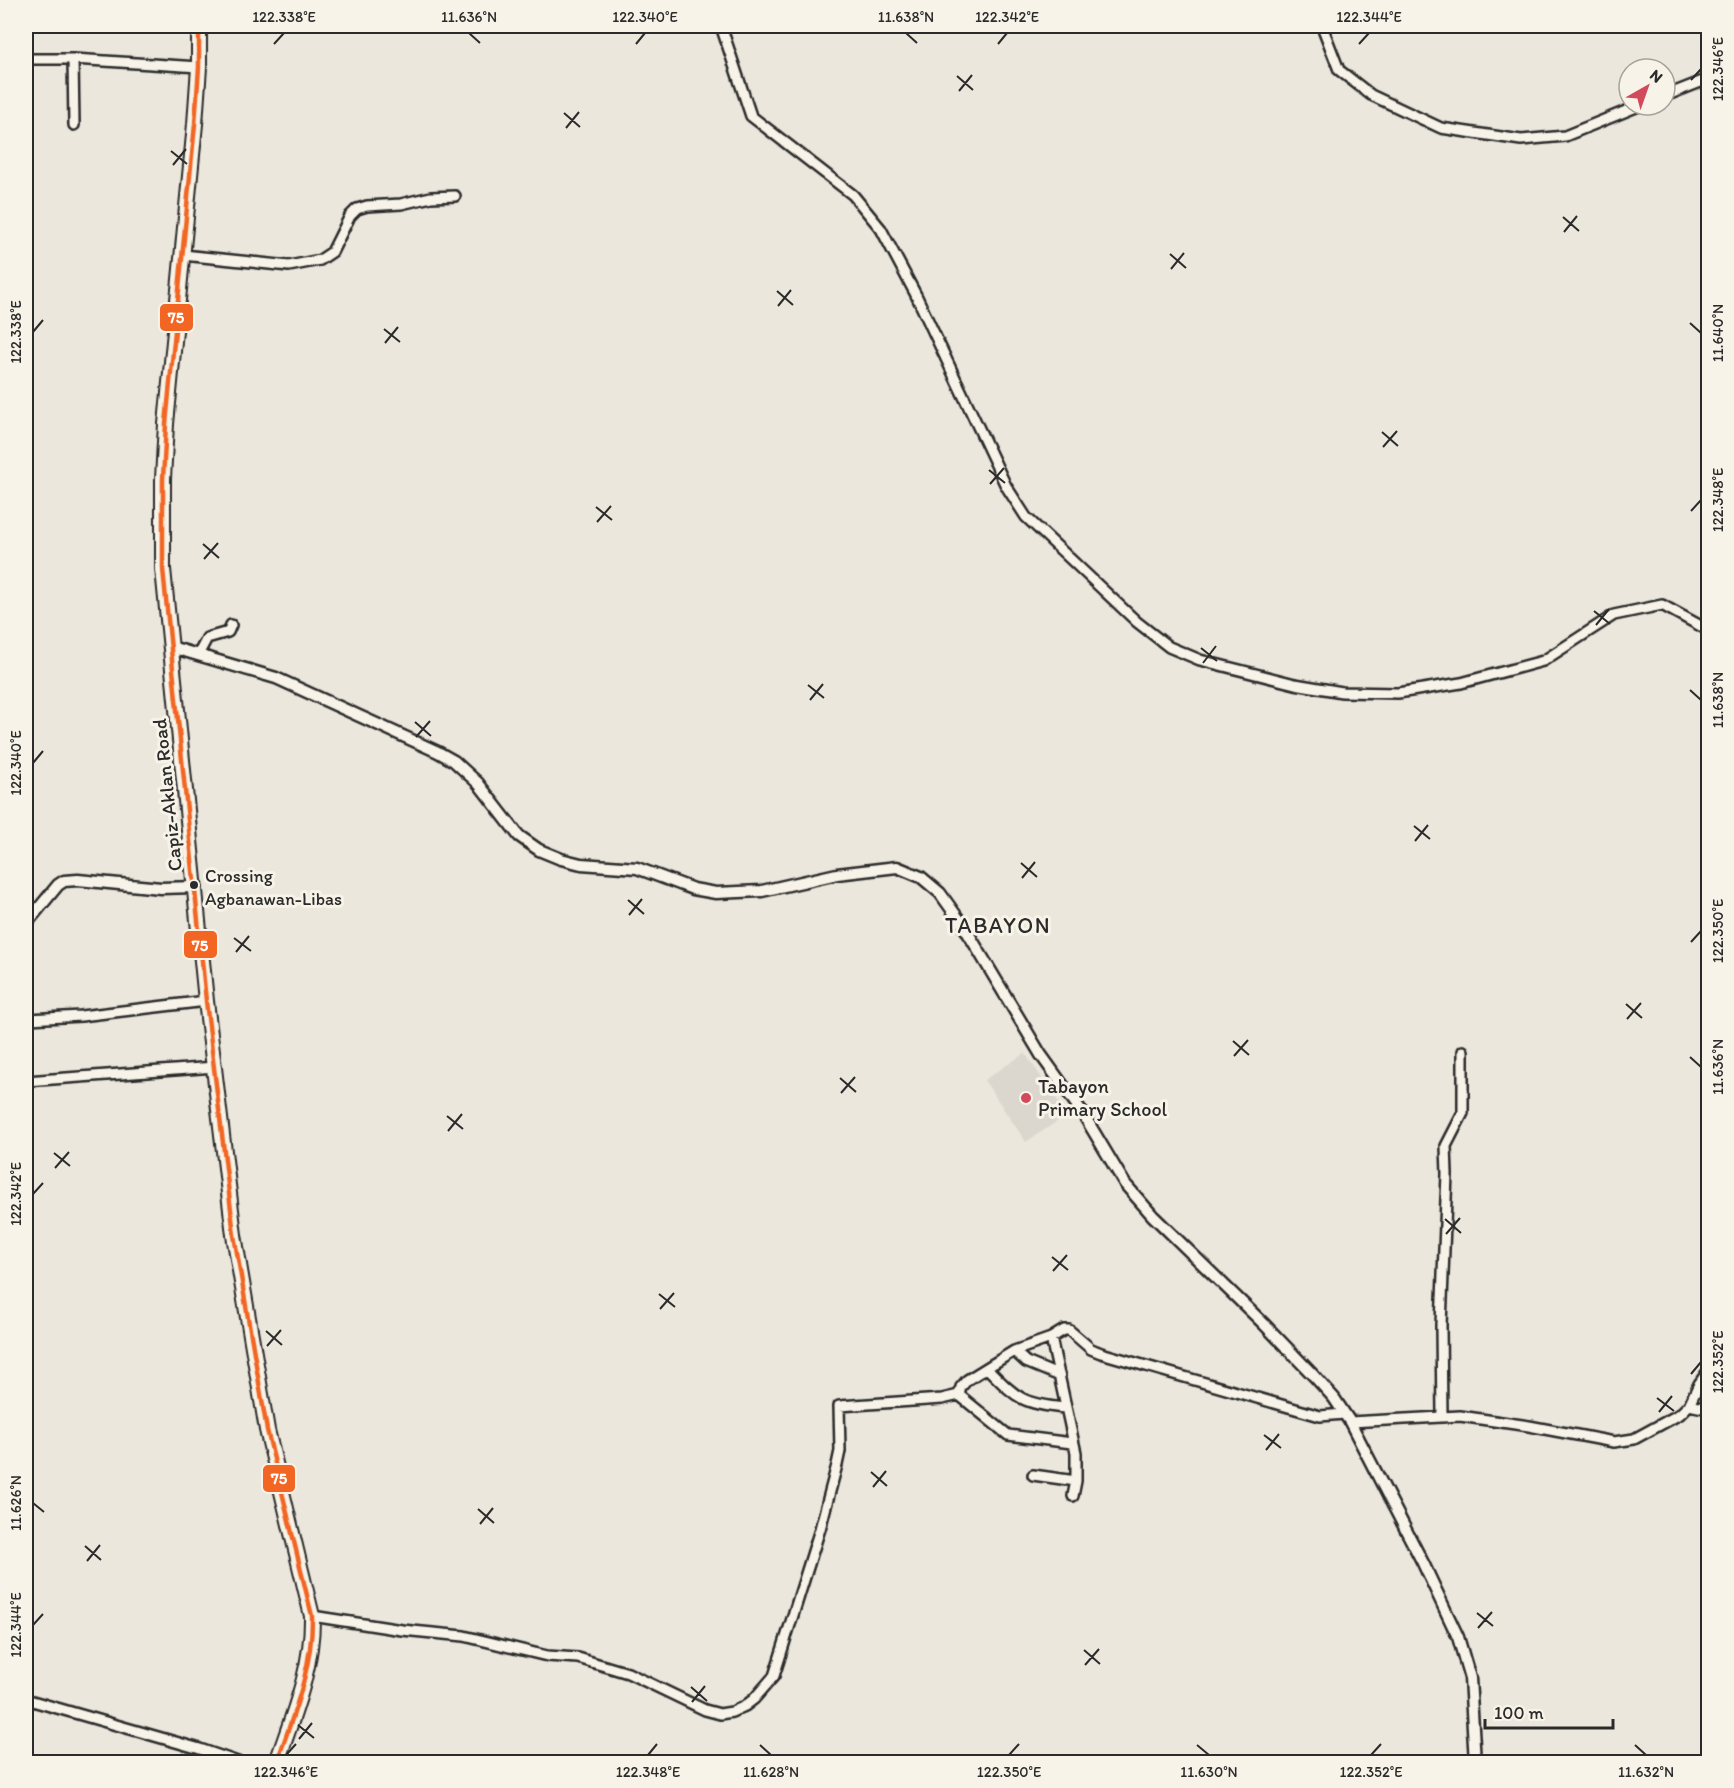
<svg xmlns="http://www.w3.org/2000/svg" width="1734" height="1788" font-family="Itim,sans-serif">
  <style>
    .built { fill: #dbd7ce }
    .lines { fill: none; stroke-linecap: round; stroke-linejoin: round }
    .minor-casing { stroke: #2b2b2b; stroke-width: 14 }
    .tertiary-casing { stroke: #2b2b2b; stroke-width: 15 }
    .primary-casing { stroke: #2b2b2b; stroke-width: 18 }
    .minor { stroke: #f7f3e8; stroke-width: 9 }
    .tertiary { stroke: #f7f3e8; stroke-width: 10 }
    .primary { stroke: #f7f3e8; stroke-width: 14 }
    .bus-1-casing { stroke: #f7f3e8; stroke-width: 9 }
    .bus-1 { stroke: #f26522; stroke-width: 4.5 }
    .ticks { fill: none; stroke: #2b2b2b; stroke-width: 2 }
    .bus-dot { fill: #2b2b2b; stroke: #f7f3e8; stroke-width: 2 }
    .poi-dot { fill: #d1495b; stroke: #f7f3e8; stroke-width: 2 }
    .labels { text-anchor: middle; stroke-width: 6; stroke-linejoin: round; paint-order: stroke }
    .bus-label { font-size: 18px; fill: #2b2b2b; stroke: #f7f3e8; text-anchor: start }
    .street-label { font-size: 20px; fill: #2b2b2b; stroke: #f7f3e8 }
    .poi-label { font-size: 20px; fill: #2b2b2b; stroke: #f7f3e8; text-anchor: start }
    .quarter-label { font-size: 22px; letter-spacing: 1.5px; fill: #2b2b2b; stroke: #f7f3e8 }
    .line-badge { stroke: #f7f3e8; stroke-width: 2 }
    .badge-label { font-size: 16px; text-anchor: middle; font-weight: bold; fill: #fff }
    .neatline { fill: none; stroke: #2b2b2b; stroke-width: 2 }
    .ticks-label { font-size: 15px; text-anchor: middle; fill: #2b2b2b }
  </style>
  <rect width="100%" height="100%" fill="#ebe7dd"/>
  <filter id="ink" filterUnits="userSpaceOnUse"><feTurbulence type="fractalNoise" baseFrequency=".0167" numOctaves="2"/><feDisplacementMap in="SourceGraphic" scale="12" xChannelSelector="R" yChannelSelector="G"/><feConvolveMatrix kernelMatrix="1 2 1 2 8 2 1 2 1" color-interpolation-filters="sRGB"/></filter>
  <g filter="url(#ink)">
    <path class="built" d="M1025 1053 1067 1115 1026 1142 984 1080Z"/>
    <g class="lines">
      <g class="minor-casing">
        <path id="minor" d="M721 26 751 116 853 195 881 229 916 295 1006 486 1026 517 1137 622 1169 647 1200 660 1295 684 1342 692 1398 693 1461 683 1543 661 1614 615 1662 605 1708 630
          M1322 26 1339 70 1371 95 1441 128 1521 140 1565 136 1641 105
          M26 59H73L199 67
          M73 59 74 125
          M1665 96 1708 79
          M183 255 289 266 320 260 332 252 350 216 357 209 367 206 401 204 431 197 455 196
          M198 655 207 638 228 632 231 625
          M29 1019 81 1016 206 1001
          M26 1081 215 1067
          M1051 1338 1076 1453V1481L1073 1496
          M1014 1351 1026 1362 1060 1376
          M987 1368C1017 1398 1021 1404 1065 1408
          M959 1395 961 1387 967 1380 1014 1351 1051 1338 1064 1330H1069L1091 1349 1101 1353 1320 1416 1344 1414
          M959 1395 1008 1435 1072 1443
          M1689 1405 1708 1409
          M1442 1417 1441 1325 1447 1174 1446 1146 1463 1113V1051
          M1350 1422 1460 1416 1529 1426 1614 1442 1634 1439 1680 1414 1689 1405 1699 1384 1708 1371
          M1033 1475 1076 1481
          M312 1616 402 1630 464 1636 547 1656 578 1658 628 1673 705 1710 720 1714 732 1712 745 1706 754 1699 774 1676 820 1529 837 1465 840 1451 839 1406 942 1399 959 1395
          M29 1700 200 1749 238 1762"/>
      </g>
      <g class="tertiary-casing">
        <path id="tertiary" d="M171 647 276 678 438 752 454 761 478 783 519 836 539 850 561 859 581 864 637 868 693 889 716 893 762 891 837 874 897 867 921 877 940 893 965 928 1041 1055 1082 1112 1125 1184 1153 1216 1264 1324 1314 1376 1334 1398 1350 1422 1423 1563 1458 1637 1470 1678 1475 1762
          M26 921 30 919 58 885 64 881 78 880 161 888 196 887"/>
      </g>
      <g class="primary-casing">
        <path id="primary" d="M199 26V67L195 124 166 424 163 479V569L206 1001 234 1235 267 1430 312 1616C313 1668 293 1715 277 1762"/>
      </g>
      <use href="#minor" class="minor"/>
      <use href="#tertiary" class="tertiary"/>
      <use href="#primary" class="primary"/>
      <g class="bus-1-casing">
        <path id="bus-1" d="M199 26V67L195 124 166 424 163 479V569L206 1001 234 1235 267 1430 312 1616C313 1668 293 1715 277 1762"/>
      </g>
      <use href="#bus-1" class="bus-1"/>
    </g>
  </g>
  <path class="ticks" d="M469 33 480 43M906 33 917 43M274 44 284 33M636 44 645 33M998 44 1007 33M1359 44 1369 33M957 76 973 90M1691 80 1701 69M959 91 972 75M564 113 580 127M566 128 579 112M171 151 187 164M173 165 186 149M1563 217 1579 231M1564 232 1577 216M1170 254 1186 268M1171 269 1184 253M777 291 793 305M778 306 791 290M1690 323 1701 333M384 329 400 342M33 332 43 320M385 343 398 327M1382 432 1398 446M1383 447 1397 431M989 470 1005 483M990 484 1004 468M596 507 612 520M1691 511 1701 500M597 522 611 506M203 544 219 558M204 559 218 543M1594 611 1610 624M1596 625 1609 609M1201 648 1217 661M1203 663 1216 646M808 685 824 698M1690 690 1701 700M810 700 823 684M415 722 431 736M416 737 430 721M33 763 43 751M1414 826 1430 839M1415 841 1428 825M1021 863 1037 877M1022 878 1035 862M628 900 644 914M629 915 642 899M234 938 251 951M1691 942 1701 931M236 952 249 936M1626 1004 1642 1018M1627 1019 1641 1003M1233 1041 1249 1055M1234 1056 1248 1040M1690 1057 1701 1067M840 1078 856 1092M841 1093 855 1077M447 1116 463 1129M448 1131 462 1114M54 1153 70 1166M55 1168 69 1152M33 1194 43 1183M1445 1219 1461 1233M1446 1234 1460 1218M1052 1257 1068 1270M1053 1271 1067 1255M659 1294 675 1307M660 1309 674 1293M266 1331 282 1345M267 1346 281 1330M1691 1374 1701 1362M1657 1398 1674 1411M1659 1412 1672 1396M1264 1435 1281 1448M1266 1450 1279 1434M871 1472 887 1486M873 1487 886 1471M33 1503 44 1512M478 1509 494 1523M480 1524 493 1508M85 1546 101 1560M87 1561 100 1545M1477 1613 1493 1626M33 1625 43 1614M1478 1628 1492 1612M1084 1650 1100 1664M1085 1665 1099 1649M691 1687 707 1701M692 1702 705 1686M298 1725 314 1738M299 1739 312 1723M760 1745 771 1755M1197 1745 1209 1755M1635 1745 1646 1755M286 1755 296 1744M648 1755 657 1744M1009 1755 1019 1744M1371 1755 1381 1744"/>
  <circle class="bus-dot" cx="194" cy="885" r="5"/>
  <circle class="poi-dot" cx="1026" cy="1098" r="6"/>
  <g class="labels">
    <g class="bus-label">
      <text x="205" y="882">Crossing<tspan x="205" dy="23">Agbanawan-Libas</tspan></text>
    </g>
    <g class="street-label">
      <text transform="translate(167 795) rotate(-96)" y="7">Capiz-Aklan Road</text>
    </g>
    <g class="poi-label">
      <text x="1038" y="1093">Tabayon<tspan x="1038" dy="23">Primary School</tspan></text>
    </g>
    <g class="quarter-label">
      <text x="998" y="933">TABAYON</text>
    </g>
  </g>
  <g class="line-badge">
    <rect x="159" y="303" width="35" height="29" rx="6" fill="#f26522"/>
    <rect x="183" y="930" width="35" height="29" rx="6" fill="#f26522"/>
    <rect x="262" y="1464" width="34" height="29" rx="6" fill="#f26522"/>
  </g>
  <g class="badge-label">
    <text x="176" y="323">75</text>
    <text x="200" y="951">75</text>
    <text x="279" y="1484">75</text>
  </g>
  <rect width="1734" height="1788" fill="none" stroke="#f7f3e8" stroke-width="66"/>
  <g transform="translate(1647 87) rotate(40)"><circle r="28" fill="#f7f3e8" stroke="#a5a39c" stroke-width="1.5"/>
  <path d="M0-4.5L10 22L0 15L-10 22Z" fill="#d1495b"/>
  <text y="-9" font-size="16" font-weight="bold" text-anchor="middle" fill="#2b2b2b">N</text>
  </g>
  <path d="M1485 1719v9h128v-9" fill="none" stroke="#2b2b2b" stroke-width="3"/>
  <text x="1494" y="1719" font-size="18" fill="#2b2b2b" stroke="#f7f3e8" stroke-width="4.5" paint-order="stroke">100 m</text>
  <rect x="33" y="33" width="1668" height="1722" class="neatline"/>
  <g class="ticks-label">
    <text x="284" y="22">122.338°E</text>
    <text x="469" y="22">11.636°N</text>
    <text x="645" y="22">122.340°E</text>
    <text x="906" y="22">11.638°N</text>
    <text x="1007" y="22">122.342°E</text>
    <text x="1369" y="22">122.344°E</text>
    <text transform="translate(1718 69) rotate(-90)" y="5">122.346°E</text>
    <text transform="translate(16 332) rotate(-90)" y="5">122.338°E</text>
    <text transform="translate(1718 333) rotate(-90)" y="5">11.640°N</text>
    <text transform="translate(1718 500) rotate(-90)" y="5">122.348°E</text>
    <text transform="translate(1718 700) rotate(-90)" y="5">11.638°N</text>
    <text transform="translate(16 763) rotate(-90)" y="5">122.340°E</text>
    <text transform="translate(1718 931) rotate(-90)" y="5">122.350°E</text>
    <text transform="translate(1718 1067) rotate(-90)" y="5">11.636°N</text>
    <text transform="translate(16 1194) rotate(-90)" y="5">122.342°E</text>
    <text transform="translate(1718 1362) rotate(-90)" y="5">122.352°E</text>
    <text transform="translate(16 1503) rotate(-90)" y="5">11.626°N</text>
    <text transform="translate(16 1625) rotate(-90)" y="5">122.344°E</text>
    <text x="286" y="1777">122.346°E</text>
    <text x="648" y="1777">122.348°E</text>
    <text x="771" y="1777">11.628°N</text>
    <text x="1009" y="1777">122.350°E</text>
    <text x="1209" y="1777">11.630°N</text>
    <text x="1371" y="1777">122.352°E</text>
    <text x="1646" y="1777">11.632°N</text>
  </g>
</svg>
